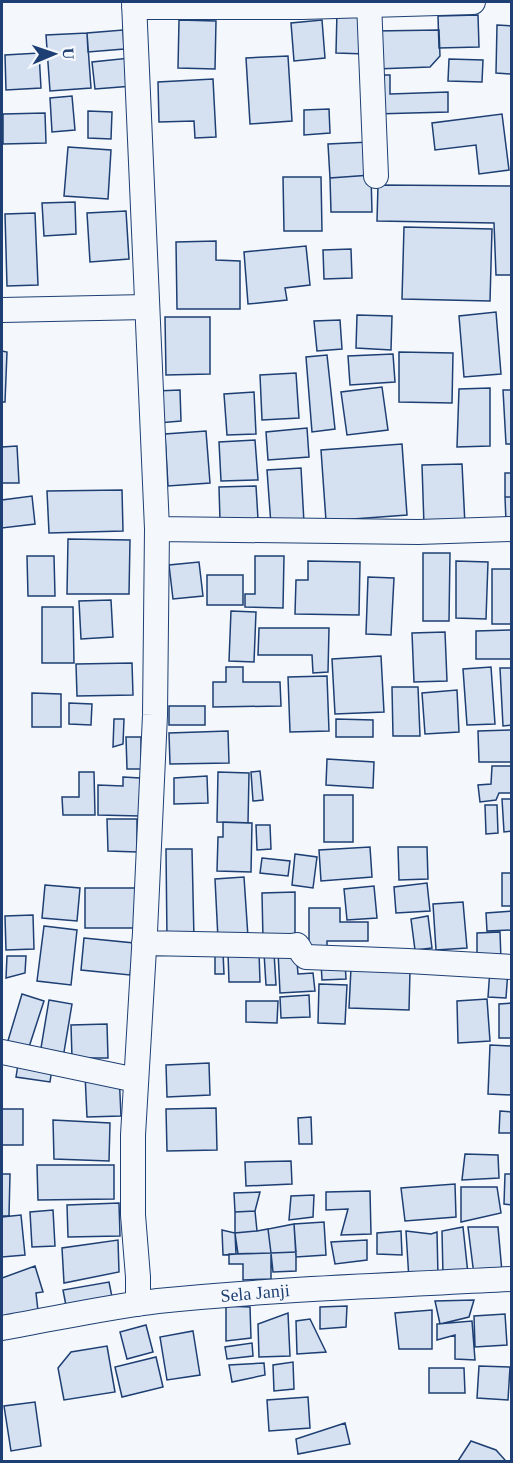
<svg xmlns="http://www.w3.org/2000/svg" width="513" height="1463" font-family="Georgia,serif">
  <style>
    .building { fill: #d5e0f0; stroke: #1d3f73; stroke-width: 1.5 }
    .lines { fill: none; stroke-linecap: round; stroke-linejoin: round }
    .street-casing { stroke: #1d3f73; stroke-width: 26 }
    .street { stroke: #f4f7fb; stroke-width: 24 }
    .labels { text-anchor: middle; stroke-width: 4.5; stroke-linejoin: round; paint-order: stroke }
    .street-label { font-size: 18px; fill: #1d3f73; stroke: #f4f7fb }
  </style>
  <rect width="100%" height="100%" fill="#f4f7fb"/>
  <path class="building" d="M337 11 367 12 366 54 336 53Z
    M478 15 479 47 439 48 438 16Z
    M179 20 216 21 215 69 178 68Z
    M322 20 325 58 294 61 291 23Z
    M497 25 512 26 511 74 496 73Z
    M123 30 124 49 88 52 87 33Z
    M439 30 440 56 430 67 376 69 375 31Z
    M87 33 91 88 50 91 46 35Z
    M39 53 41 88 6 90 5 55Z
    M288 56 292 121 250 124 246 58Z
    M130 58 133 86 95 89 92 62Z
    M449 59 483 60 482 82 448 81Z
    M374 75H390V94L448 92V112L375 114Z
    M213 79 216 137 195 138 194 121 159 122 158 82Z
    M72 96 75 130 52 132 50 98Z
    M329 109 330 133 304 135V110Z
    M88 111 112 112 111 139 88 138Z
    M45 113 46 143 3 144V114Z
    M502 114 509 170 479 174 476 145 435 150 432 123Z
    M370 142 371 175 330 178 328 144Z
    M68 147 111 150 108 199 64 196Z
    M371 175 372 212H331L330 178Z
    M283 177H321L322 231H284Z
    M378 185 512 186V275H496L494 223 377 221Z
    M75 202 76 234 44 236 42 203Z
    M126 211 129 259 90 262 87 213Z
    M35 213 38 285 7 286 5 214Z
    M404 227 492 229 490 301 402 299Z
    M216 241V260L240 261V309H177L176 242Z
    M306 246 310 285 285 288 287 300 248 304 244 252Z
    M351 249 352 278 324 279 323 250Z
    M496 312 501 374 464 377 459 316Z
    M357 315 392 316 391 350 356 348Z
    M165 317H210V374L166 375Z
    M340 320 342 349 317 351 314 321Z
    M2 351 7 352 5 402H2Z
    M399 352 453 353 452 403 399 402Z
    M393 354 395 382 350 385 348 356Z
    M327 355 335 429 312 432 306 357Z
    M296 373 299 418 262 420 260 375Z
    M382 387 388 430 347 435 341 392Z
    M490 388V446L457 447 459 389Z
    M180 390 181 421 158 423 156 391Z
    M503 390H512V444H506Z
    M254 392 256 434 227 435 224 394Z
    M307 428 309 457 268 460 266 432Z
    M206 431 210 483 168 486 165 434Z
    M255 440 258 480 221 481 219 442Z
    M402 444 407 515 326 521 321 450Z
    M17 446 19 483H2V447Z
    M462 464 465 525 424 526 422 465Z
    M301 468 304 523 271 525 267 470Z
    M505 473H512V497H505Z
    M256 486 258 519 220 521 219 487Z
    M122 490 123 531 49 533 47 491Z
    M32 496 35 524 2 528V500Z
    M505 497H512V521L506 522Z
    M68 539 130 540 129 594H67Z
    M423 553H450L449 621H423Z
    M27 556H54L55 596H28Z
    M255 556H284L283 608 245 607V594H255Z
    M308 561 360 562 359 615 295 614 296 580H308Z
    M456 561 488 562 486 619 456 618Z
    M199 562 203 596 173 599 169 565Z
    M492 569H512V624H492Z
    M207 575H243V605H207Z
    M368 577 394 578 391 635 366 634Z
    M111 600 113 637 81 639 79 601Z
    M42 607H73L74 663H42Z
    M231 611 256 612 254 662 229 661Z
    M259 628H329L328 672 313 673 312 655H258Z
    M512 630V659H476V631Z
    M445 632 447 681 414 682 412 633Z
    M381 656 384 712 335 714 332 659Z
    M132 663 133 695 77 696 76 664Z
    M226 667H243V682H280L281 706 213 707V682H226Z
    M491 667 495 724 467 725 463 669Z
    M500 668H512V725L503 726Z
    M327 676 329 731 290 732 288 677Z
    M392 687H418L420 736H393Z
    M457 690 459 732 425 734 422 693Z
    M32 693 61 694V727H32Z
    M69 703 92 704 91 725 69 724Z
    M169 706H205V725H169Z
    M114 719H124L123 744 113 747Z
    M336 719 373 720V737H336Z
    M512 730V762H479L478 731Z
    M228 731 229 763 170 764 169 733Z
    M126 737H141V769H127Z
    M327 759 374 762 373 788 326 785Z
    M492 766H512V793H499L496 800 480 802 478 785 491 784Z
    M260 771 263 800 253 801 251 772Z
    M79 772H94L95 815H63L62 797H79Z
    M218 772 249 773 248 823 217 822Z
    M207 776 208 803 174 804V778Z
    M123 777 140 778V816L98 815V785L123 786Z
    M324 795H353V842H324Z
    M502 799H512V831L504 832Z
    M485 805H497L498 833 486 834Z
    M107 819H137V852L108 851Z
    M223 822 252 823 251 872 217 871 218 837H223Z
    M256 825H270L271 849 257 850Z
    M370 847 372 877 321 881 319 850Z
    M398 847H427L428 879 399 880Z
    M166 849H192L194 939 167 940Z
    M295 854 317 857 313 888 292 885Z
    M262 858 290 861 288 876 260 873Z
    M502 873H512V906H502Z
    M244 877 248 937 218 939 215 879Z
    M427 883 430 911 396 913 394 887Z
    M45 885 80 888 77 921 42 918Z
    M374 886 377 918 347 920 344 889Z
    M85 888H139V928H85Z
    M295 892V940H263L262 893Z
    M463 902 467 948 436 950 433 904Z
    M309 908H340V922H368V941H327V952H309Z
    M512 911V930L487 931 486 913Z
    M33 915 34 949 6 950 5 916Z
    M428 916 432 948 415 950 411 919Z
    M44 926 77 930 71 985 37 981Z
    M500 932 501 960H477V933Z
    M84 938 134 943 130 975 81 970Z
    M296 950 298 974 313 973 315 991 280 993 278 951Z
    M215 952H223L224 974H215Z
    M259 952 260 982H229L228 953Z
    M264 953H274L276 985H266Z
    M7 956H26L25 973 6 978Z
    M345 961 346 979 322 980 321 962Z
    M351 968 410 971 409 1010 349 1008Z
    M490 969 508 970 506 998 488 997Z
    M319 984 347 985 345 1024 318 1023Z
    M22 994 44 1001 28 1050 7 1044Z
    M309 995 310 1017 281 1018 280 997Z
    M487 999 490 1041 458 1043 457 1001Z
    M49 1000 72 1004 63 1058 40 1054Z
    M246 1001H278L277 1023 246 1022Z
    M512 1003V1038H499V1004Z
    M107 1024 108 1058H72L71 1025Z
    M490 1045 512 1046V1095L488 1094Z
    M19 1058 53 1062 50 1082 16 1077Z
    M209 1063 210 1095 167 1097 166 1065Z
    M119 1073 121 1116 87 1117 85 1074Z
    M216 1108 217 1150 167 1151 166 1109Z
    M2 1109H23V1145H2Z
    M500 1111 512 1112V1133H499Z
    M311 1117 312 1144H299L298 1118Z
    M53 1120 110 1123 109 1161 54 1159Z
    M465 1154 498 1155 499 1178 462 1180Z
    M291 1161 292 1184 246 1186 245 1162Z
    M37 1165H114V1199L38 1200Z
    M2 1174H10L9 1216H2Z
    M505 1174H512V1205L504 1204Z
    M455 1184 456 1217 405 1221 401 1188Z
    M461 1187H497L501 1213 461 1222Z
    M370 1191 371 1234 341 1235 348 1209 326 1210V1192Z
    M260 1192 255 1211 235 1212 234 1193Z
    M314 1195 313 1217 289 1220 291 1196Z
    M119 1203 120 1236 68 1237 67 1205Z
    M53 1210 55 1246 32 1247 30 1212Z
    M255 1211 257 1231 235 1233V1212Z
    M21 1215 25 1255 2 1257V1217Z
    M324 1222 326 1255 296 1257 294 1224Z
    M294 1224 296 1252 271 1253 268 1229Z
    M463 1227 468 1274 443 1276 442 1231Z
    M468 1227H498L502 1272 474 1275Z
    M268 1229 271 1253 238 1254 235 1233 257 1231Z
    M222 1230 235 1233 236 1254 223 1255Z
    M401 1231 402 1255 377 1254V1233Z
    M406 1231 431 1234 437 1232 438 1276 409 1280Z
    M118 1240 119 1272 64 1283 62 1248Z
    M367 1240V1260L335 1264 331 1242Z
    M296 1252V1271L273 1272 271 1253Z
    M271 1253V1279L243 1280V1264H229V1254Z
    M35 1266 43 1292 36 1293 38 1311 2 1317V1278Z
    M109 1282 114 1307 68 1316 63 1290Z
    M474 1300 469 1317 440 1324 435 1301Z
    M226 1306 250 1307 251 1338 226 1341Z
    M347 1306 346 1327 320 1329V1307Z
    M432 1310V1349H399L395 1313Z
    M288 1313 290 1356 259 1357 258 1324Z
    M505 1314 507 1345 475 1347 474 1316Z
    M310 1319 326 1352 297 1354 296 1321Z
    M472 1321 475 1360 455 1359V1335L437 1340V1324Z
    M146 1325 153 1352 127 1359 120 1332Z
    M193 1331 200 1375 167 1380 160 1337Z
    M252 1343 253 1356 227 1359 225 1347Z
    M107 1346 115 1392 64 1400 58 1368 71 1352Z
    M156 1357 163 1387 122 1397 115 1367Z
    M293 1362 294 1389 274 1391 273 1365Z
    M264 1363 265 1375 232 1382 229 1365Z
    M479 1366 510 1367 508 1400 477 1398Z
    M429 1368H464L465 1393H429Z
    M308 1397 310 1428 269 1431 267 1400Z
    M35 1402 41 1446 11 1451 4 1406Z
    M345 1423 350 1444 298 1454 296 1439Z
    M471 1441 496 1450 505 1460 504 1462 458 1461Z"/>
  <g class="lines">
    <g class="street-casing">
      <path id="street" d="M134 2 157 529 155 715 145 932 133 1135V1215L138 1277V1304
        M369 2 376 176
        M134 7H302L473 2
        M2 310 146 307
        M157 529 418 532 512 529
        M144 943 291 946 297 945C301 949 301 954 306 957L408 961 512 967
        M2 1052 136 1080
        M2 1328C54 1319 106 1307 158 1301 276 1289 394 1285 512 1279"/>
    </g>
    <use href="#street" class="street"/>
  </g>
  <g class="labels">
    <g class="street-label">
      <text transform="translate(255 1293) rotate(-5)" y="6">Sela Janji</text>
    </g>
  </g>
  <rect width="513" height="1463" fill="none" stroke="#1d3f73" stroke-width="6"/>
  <g transform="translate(54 54) rotate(88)" stroke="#f4f7fb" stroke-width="4.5" paint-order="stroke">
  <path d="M0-4.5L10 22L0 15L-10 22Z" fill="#1d3f73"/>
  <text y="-9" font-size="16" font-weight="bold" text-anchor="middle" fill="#1d3f73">U</text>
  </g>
</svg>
